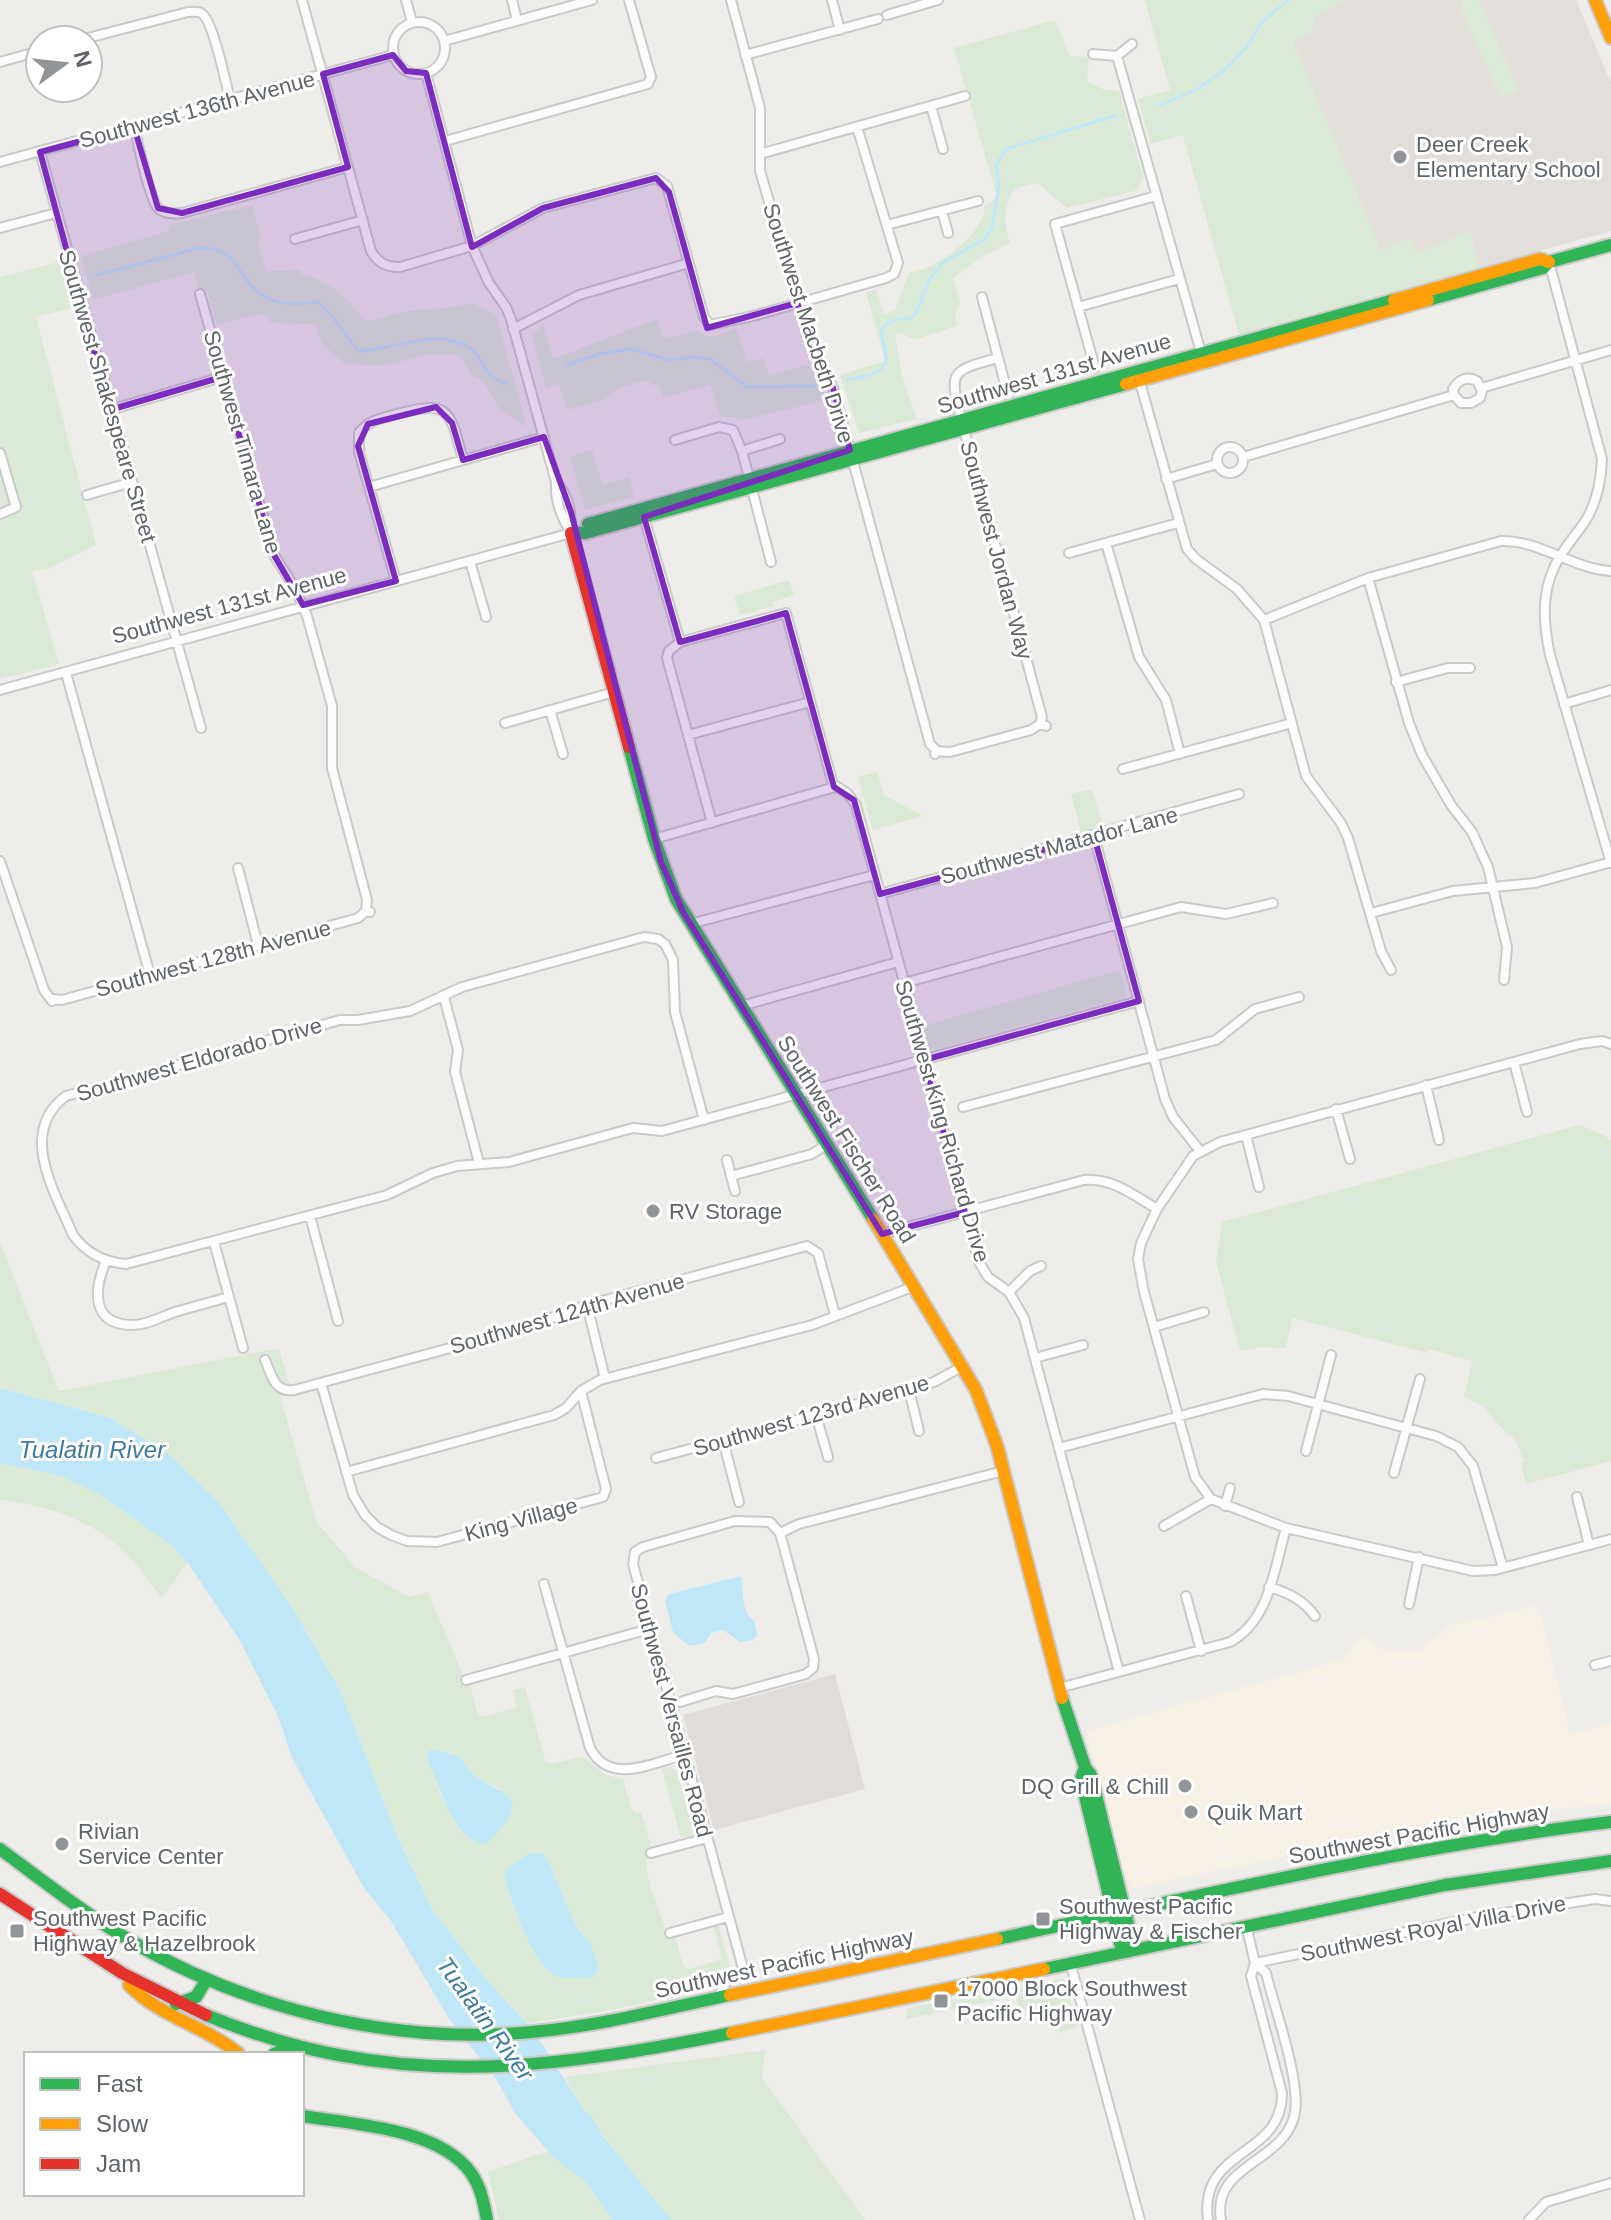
<svg xmlns="http://www.w3.org/2000/svg" width="1611" height="2220" font-family="Arial,sans-serif">
  <style>
    .commercial { fill: #f7f0e4 }
    .industrial { fill: #dfdcda }
    .education { fill: #e2dfda }
    .green { fill: #dbead6; fill-rule: evenodd }
    .water { fill: #bfe7f8 }
    .lines { fill: none; stroke-linecap: round; stroke-linejoin: round }
    .stream { stroke: #bfe7f8; stroke-width: 3 }
    .street-casing { stroke: #c9caca; stroke-width: 12 }
    .fast-casing { stroke: #c9cac9; stroke-width: 16 }
    .slow-casing { stroke: #c9cac9; stroke-width: 16 }
    .jam-casing { stroke: #c9cac9; stroke-width: 16 }
    .street { stroke: #fdfcfc; stroke-width: 8 }
    .fast { stroke: #30b455; stroke-width: 12 }
    .slow { stroke: #ff9f0a; stroke-width: 12 }
    .jam { stroke: #e5322d; stroke-width: 12 }
    .marked { fill: #7b2cbf; fill-opacity: 0.2; stroke: #7b2cbf; stroke-width: 6; stroke-linejoin: round }
    .poi-dot { fill: #919496; stroke: #fff; stroke-width: 3 }
    .labels { text-anchor: middle; stroke-width: 6; stroke-linejoin: round; paint-order: stroke }
    .street-label { font-size: 22px; fill: #5f6468; stroke: #fff }
    .poi-label { font-size: 22px; fill: #5f6468; stroke: #fff; text-anchor: start }
    .water-label { font-size: 24px; font-style: italic; fill: #3f7b9f; stroke: #fff }
  </style>
  <rect width="100%" height="100%" fill="#efedea"/>
  <path class="commercial" d="M1538 1605 1570 1734 1611 1723V1804L1548 1810 1454 1824 1404 1834 1396 1833 1132 1889 1124 1874 1086 1731 1344 1659 1362 1634 1382 1649 1418 1651 1451 1625Z"/>
  <path class="industrial" d="M835 1674 865 1789 714 1830 683 1715Z"/>
  <path class="education" d="M1145 0H1576L1611 83V231L1239 334Z"/>
  <path class="green" d="M1145 0H1346L1315 16 1312 32 1293 42 1381 251 1410 237 1417 253 1470 231 1479 268 1239 334 1183 135 1151 144 1138 99 1170 90Z
    M1462 0H1479L1518 90 1501 98 1461 8Z
    M1055 20 1070 56 1089 57 1087 81 1102 89 1119 91 1143 177 1138 190 1067 208 1037 183 1014 189C1003 209 1004 221 1010 243L982 257 953 278 960 303 955 316 957 326 914 340 901 333 895 335 903 380 917 419 859 433 840 375 885 361 866 292 876 289 884 314 895 310 909 273C915 271 923 270 929 267 946 259 988 227 984 206L997 197 954 48Z
    M252 205 261 238 257 240 266 271 300 270 302 275C330 280 348 299 365 320 377 321 385 316 396 313 421 308 447 310 472 303L496 315 527 427 499 409 482 379 472 376 459 355 428 354 393 364 368 366 344 363 322 344 315 324 270 323 267 315 258 314 217 325 207 291 200 292 194 272 93 300 81 256 169 231 170 225Z
    M62 261 75 307 36 317 96 545 50 568 32 571 59 664 0 679V277Z
    M657 319 663 339 697 331C712 342 721 333 736 328L748 362 763 358 769 376 808 364 821 385 826 400 744 420 720 416 712 389 709 385 663 398 660 386 651 385 648 380 621 387 602 400 567 410 559 384 546 388 532 335 543 325 553 359Z
    M592 450 603 485 629 477 634 497 585 510 570 456Z
    M789 580 794 595 773 602 774 606 740 615 734 596Z
    M877 772 884 795 923 816 873 830 858 777Z
    M1092 789 1102 824 1107 826 1077 834 1080 829 1071 794Z
    M1120 970 1127 995 1123 998 928 1051 922 1046 919 1027Z
    M1579 1125 1603 1134 1611 1141V1461L1526 1484 1521 1463 1524 1461 1513 1435 1509 1436 1483 1407 1464 1396 1472 1361 1429 1349 1427 1353 1293 1318 1285 1348 1261 1347 1240 1351 1216 1262 1222 1222Z
    M0 1243 59 1391 279 1348 292 1394 280 1396 316 1521 355 1567 409 1597 428 1592 467 1684H470L478 1714 484 1717 517 1707 513 1690 525 1687 545 1760 552 1764 582 1756 606 1775 623 1779 631 1808 636 1813 641 1812 651 1846 646 1848C648 1855 647 1860 647 1867 649 1891 662 1915 668 1937L675 1935 683 1966 689 1969 722 1959 713 1925 718 1924 730 1968 719 1971 714 1987 607 2011 527 2023 485 1978 432 1909 398 1838 340 1690 293 1609 266 1571 109 1417 0 1388ZM433 1749 461 1757C468 1776 484 1782 501 1789L455 1822 438 1788ZM549 1863 577 1928 591 1944 544 1968 524 1931 509 1895Z
    M0 1457 33 1464 102 1490 190 1559 162 1598C152 1585 142 1570 131 1558 99 1523 46 1504 0 1500Z
    M670 1767 677 1771 694 1835 681 1838 662 1769Z
    M1065 1978 1077 2027 1059 2033 1049 2003 1019 2010 1016 1996 906 2019 908 2008Z
    M765 2050 762 2078 865 2220H671C640 2186 611 2146 584 2110 576 2101 572 2088 565 2077Z
    M567 2144 619 2220H499L488 2172Z"/>
  <path class="water" d="M0 1388 108 1417 169 1454 220 1504 293 1609 340 1690 398 1838 432 1909 485 1978 534 2031 585 2112 591 2116 602 2135 671 2220H613L584 2180 554 2158 515 2113 496 2079 450 2020 391 1921 364 1888 292 1758 278 1716 239 1639 187 1562 169 1543 99 1494 61 1476 0 1463Z
    M741 1576C745 1592 740 1611 754 1621L757 1635 753 1640 740 1642 723 1630 711 1633C707 1644 700 1644 689 1646L673 1632 665 1601 669 1594Z
    M432 1749 461 1757C476 1799 552 1782 485 1845 450 1837 443 1789 428 1762L427 1753Z
    M531 1853H542L549 1863 577 1928 591 1944 599 1969 594 1977C583 1977 566 1980 556 1976 534 1968 510 1898 504 1876L511 1865Z"/>
  <g class="lines">
    <path class="stream" d="M1161 105 1199 88 1225 70 1246 48 1261 23 1288 0
      M97 275 199 248C242 246 235 281 267 298 284 306 300 304 318 302L334 319 358 351C395 350 433 327 468 347 486 357 479 376 507 384
      M567 365 599 354 631 349 669 360 694 357 710 359 747 387 815 386
      M847 380C859 377 885 375 886 359 887 351 882 340 881 332 887 320 896 318 909 319L916 314 929 280 944 262 985 239 992 227 999 185 996 165 1006 149 1114 116"/>
    <g class="street-casing">
      <path id="street" d="M302 0 371 251C378 263 386 267 400 267L472 246 543 208 656 178 667 186 704 317 710 325 753 316 886 278 894 274 898 263 857 127
        M406 0 412 22
        M512 0 517 20
        M731 0 760 108V171L808 334 833 388 930 744 937 751 935 754
        M832 0 840 30
        M887 15 938 0
        M393 48a26 26 0 1 1 52 0a26 26 0 1 1-52 0Z
        M80 40 188 12C191 12 198 11 201 13 213 19 226 84 230 100
        M444 41 592 0
        M1132 44 1117 56 1202 356
        M1093 54 1117 56
        M745 55 878 19
        M0 62 40 51
        M426 73 472 246 489 283 506 307 511 319 556 482C555 502 561 516 571 533
        M931 106 943 149
        M134 127C138 142 149 198 158 208 164 214 174 214 182 213L348 167
        M445 141 648 84 651 77 629 0
        M40 152 201 728
        M760 154 965 96
        M0 162 393 55
        M942 211 948 233
        M887 225 978 201
        M0 228 56 213
        M295 239 363 220
        M1549 262 1602 459C1601 482 1597 504 1584 523 1573 539 1560 552 1553 570 1541 598 1544 626 1550 655L1611 863
        M200 294 274 555 296 590 307 616 332 706V768L367 900 366 911
        M982 297 1008 395
        M1078 307 1179 279
        M513 329 579 295 689 263
        M998 358C950 371 949 371 961 419L1042 717 1040 724
        M1095 368 1055 224 1156 196
        M1139 379 1187 549 1196 559 1237 589 1264 620 1306 776 1341 823 1348 838 1381 951 1391 970
        M1481 388 1611 350
        M110 410 222 377
        M675 440 719 427 733 430 742 451 771 562
        M1217 460a13 13 0 1 1 26 0a13 13 0 1 1-26 0Z
        M742 451 780 439
        M0 453 16 507 0 514
        M1243 457 1454 395 1453 389C1459 379 1467 376 1477 381L1482 391 1480 398 1471 403H1461L1454 395
        M1166 479 1217 464
        M556 482C570 497 571 512 571 532
        M369 487 544 437
        M87 495 132 482
        M644 517 680 642 669 651 667 658 712 823
        M1106 543 1139 657 1166 700 1180 754
        M1069 553 1178 523
        M470 561 486 617
        M1368 578 1409 723 1422 755 1451 805 1472 832 1488 867 1507 947 1504 980
        M396 581 359 452V433C369 420 382 418 397 414 451 399 450 412 463 460
        M1264 620 1368 578 1501 541C1541 540 1572 569 1611 571
        M680 642 786 613 833 784 848 794 856 805 912 1011 918 1048 928 1074 979 1262 988 1277 1009 1292 1024 1318 1119 1672
        M66 673 150 975
        M1396 682 1448 668H1470
        M0 690 571 533
        M1564 704 1611 690
        M550 710 563 754
        M505 723 614 692
        M688 735 810 702
        M937 751 950 752 1031 730 1040 724 1046 726
        M1123 769 1292 723
        M1094 836 1165 1099 1173 1117 1200 1151
        M654 839 835 787
        M0 861 44 990 52 1001
        M238 868 258 945
        M880 894 1239 794
        M1371 913 1453 891 1535 883 1611 862
        M690 924 874 875
        M904 983 1181 907 1226 914 1273 903
        M444 997 458 1050 455 1072 479 1163
        M53 999 62 1000 358 918 366 911 370 912
        M741 1006 898 962
        M1611 1044 1602 1041 1580 1044 1220 1142 1193 1156 1157 1209 1141 1243 1138 1259 1144 1292 1195 1477 1211 1499 1286 1528 1473 1571 1495 1570 1611 1539
        M1514 1062 1527 1112
        M1426 1085 1439 1140
        M963 1107 1216 1040 1255 1009 1299 997
        M1336 1109 1350 1159
        M704 1120 675 1012 673 960 665 944 658 939 644 937 462 987 410 1011 358 1020H340L66 1096C17 1132 55 1192 73 1235 86 1253 103 1262 126 1264L387 1195 433 1173 457 1166 509 1162 633 1128 662 1131 1139 1001
        M1246 1135 1259 1187
        M727 1160 731 1176
        M735 1191 731 1176 812 1154 826 1145
        M310 1216 338 1321
        M882 1234 1084 1180C1113 1178 1133 1195 1157 1209
        M214 1242 243 1348
        M106 1261C94 1289 90 1325 133 1325 147 1325 161 1317 175 1312 192 1307 211 1302 229 1297
        M1009 1292 1030 1271 1041 1266
        M587 1305 605 1378
        M1154 1327 1204 1312
        M1035 1358 1083 1345
        M265 1360C272 1375 274 1393 294 1390L521 1329 587 1305 807 1246 818 1253 835 1315
        M321 1383 353 1495 365 1515 377 1527 391 1535 407 1541 437 1542 603 1497 606 1489 581 1391 600 1380 812 1325 915 1286
        M909 1390 919 1431
        M816 1415 828 1457
        M723 1440 739 1502
        M1059 1448 1263 1394 1288 1396 1436 1436 1458 1447 1473 1466 1503 1568
        M1306 1451 1331 1355
        M656 1458 909 1390 934 1382 963 1366
        M346 1472 554 1415 566 1408 581 1391
        M1394 1473 1420 1379
        M1577 1497 1589 1545
        M1225 1506 1230 1488
        M1164 1526 1211 1499
        M780 1533 799 1524 1003 1471
        M544 1584 590 1748C610 1786 651 1763 684 1755
        M1269 1587C1289 1593 1302 1599 1315 1616
        M1186 1596 1201 1651
        M1409 1604 1419 1557
        M1595 1665 1611 1661
        M466 1680 649 1629
        M1059 1688 1230 1642C1270 1620 1274 1569 1286 1528
        M680 1702 716 1691 733 1694 806 1674 813 1668 814 1659 780 1533 770 1522 735 1521 643 1547 635 1552 633 1564 744 1972 727 1981 719 1995
        M651 1853 707 1838
        M670 1933 728 1917
        M1070 1962 1140 2220
        M1255 1963 1484 1916 1595 1899 1611 1901
        M1208 2220C1198 2147 1283 2158 1282 2093L1251 1976 1255 1963 1246 1925
        M1221 2220C1211 2165 1282 2163 1294 2117 1303 2085 1274 2007 1266 1973L1255 1963
        M1529 2220 1546 2202 1611 2183"/>
    </g>
    <g class="fast-casing">
      <path id="fast" d="M1428 300 1543 268 1549 262 1611 245
        M588 524 1394 300
        M571 533H585L1126 384
        M629 747 654 839 676 899 873 1219
        M1062 1698 1085 1767 1091 1775 1134 1948
        M1085 1767 1081 1779 1122 1951
        M0 1849C42 1880 84 1913 129 1940 248 2010 395 2045 532 2032 599 2026 664 2009 730 1995
        M997 1939C1201 1896 1404 1847 1611 1822
        M1044 1969 1445 1885 1611 1861
        M176 2004 196 1997 207 1979
        M206 2015C390 2091 542 2071 732 2033
        M274 2054 293 2046
        M302 2116C352 2124 439 2128 471 2173 481 2187 484 2204 487 2220"/>
    </g>
    <g class="slow-casing">
      <path id="slow" d="M1595 0 1611 38
        M1394 300 1540 259 1549 262
        M1126 384 1428 300
        M873 1219 976 1390 997 1446 1062 1698
        M129 1985C160 2017 205 2026 239 2054
        M730 1995 997 1939
        M732 2033 1044 1969"/>
    </g>
    <g class="jam-casing">
      <path id="jam" d="M571 533 629 747
        M0 1894 122 1973 206 2015"/>
    </g>
    <use href="#street" class="street"/>
    <use href="#fast" class="fast"/>
    <use href="#slow" class="slow"/>
    <use href="#jam" class="jam"/>
  </g>
  <path class="marked" d="M393 55 406 71 426 73 472 247 543 208 656 178 669 192 707 328 797 303 833 388 850 450 644 517 680 642 786 613 834 787 854 800 880 894 1094 836 1139 1001 924 1060 965 1212 882 1234 683 912 661 862 571 512 544 437 463 460 452 423 436 407 368 424 358 446 396 581 303 605 274 555 222 377 110 410 40 152 134 127 158 208 182 213 348 167 323 74Z"/>
  <g class="poi-dot">
    <circle cx="1400" cy="157" r="8"/>
    <circle cx="653" cy="1211" r="8"/>
    <circle cx="1185" cy="1786" r="8"/>
    <circle cx="1191" cy="1812" r="8"/>
    <circle cx="62" cy="1844" r="8"/>
    <rect x="1035" y="1911" width="16" height="16" rx="4"/>
    <rect x="9" y="1923" width="16" height="16" rx="4"/>
    <rect x="933" y="1993" width="16" height="16" rx="4"/>
  </g>
  <g class="labels">
    <g class="street-label">
      <text transform="translate(197 109) rotate(-15)" y="8">Southwest 136th Avenue</text>
      <text transform="translate(809 323) rotate(72)" y="8">Southwest Macbeth Drive</text>
      <text transform="translate(1054 373) rotate(-16)" y="8">Southwest 131st Avenue</text>
      <text transform="translate(108 396) rotate(74)" y="8">Southwest Shakespeare Street</text>
      <text transform="translate(243 442) rotate(74)" y="8">Southwest Timara Lane</text>
      <text transform="translate(997 550) rotate(75)" y="8">Southwest Jordan Way</text>
      <text transform="translate(229 605) rotate(-15)" y="8">Southwest 131st Avenue</text>
      <text transform="translate(1059 845) rotate(-15)" y="8">Southwest Matador Lane</text>
      <text transform="translate(213 958) rotate(-15)" y="8">Southwest 128th Avenue</text>
      <text transform="translate(199 1059) rotate(-16)" y="8">Southwest Eldorado Drive</text>
      <text transform="translate(943 1121) rotate(74)" y="8">Southwest King Richard Drive</text>
      <text transform="translate(847 1139) rotate(58)" y="8">Southwest Fischer Road</text>
      <text transform="translate(567 1313) rotate(-16)" y="8">Southwest 124th Avenue</text>
      <text transform="translate(811 1415) rotate(-16)" y="8">Southwest 123rd Avenue</text>
      <text transform="translate(521 1519) rotate(-15)" y="8">King Village</text>
      <text transform="translate(672 1710) rotate(75)" y="8">Southwest Versailles Road</text>
      <text transform="translate(1419 1833) rotate(-10)" y="8">Southwest Pacific Highway</text>
      <text transform="translate(1433 1928) rotate(-11)" y="8">Southwest Royal Villa Drive</text>
      <text transform="translate(784 1963) rotate(-12)" y="8">Southwest Pacific Highway</text>
    </g>
    <g class="poi-label">
      <text x="1416" y="152">Deer Creek<tspan x="1416" dy="25">Elementary School</tspan></text>
      <text x="669" y="1219">RV Storage</text>
      <text x="1169" y="1794" text-anchor="end">DQ Grill &amp; Chill</text>
      <text x="1207" y="1820">Quik Mart</text>
      <text x="78" y="1839">Rivian<tspan x="78" dy="25">Service Center</tspan></text>
      <text x="1059" y="1914">Southwest Pacific<tspan x="1059" dy="25">Highway &amp; Fischer</tspan></text>
      <text x="33" y="1926">Southwest Pacific<tspan x="33" dy="25">Highway &amp; Hazelbrook</tspan></text>
      <text x="957" y="1996">17000 Block Southwest<tspan x="957" dy="25">Pacific Highway</tspan></text>
    </g>
    <g class="water-label">
      <text x="92" y="1458">Tualatin River</text>
      <text transform="translate(485 2019) rotate(54)" y="8">Tualatin River</text>
    </g>
  </g>
  <rect x="24" y="2052" width="280" height="144" fill="#ffffff" stroke="#bfc1c3" stroke-width="2"/>
  <rect x="40" y="2078" width="40" height="12" fill="#30b455" stroke="#bfc1c3" stroke-width="2"/>
  <text x="96" y="2092" font-size="24" fill="#5f6468">Fast</text>
  <rect x="40" y="2118" width="40" height="12" fill="#ff9f0a" stroke="#bfc1c3" stroke-width="2"/>
  <text x="96" y="2132" font-size="24" fill="#5f6468">Slow</text>
  <rect x="40" y="2158" width="40" height="12" fill="#e5322d" stroke="#bfc1c3" stroke-width="2"/>
  <text x="96" y="2172" font-size="24" fill="#5f6468">Jam</text>
  <g transform="translate(64 64) rotate(75)"><circle r="38" fill="#ffffff" stroke="#bfc1c3" stroke-width="2"/>
  <path d="M0-6L14 30L0 20L-14 30Z" fill="#919496"/>
  <text y="-12" font-size="22" font-weight="bold" text-anchor="middle" fill="#5f6468">N</text>
  </g>
</svg>
